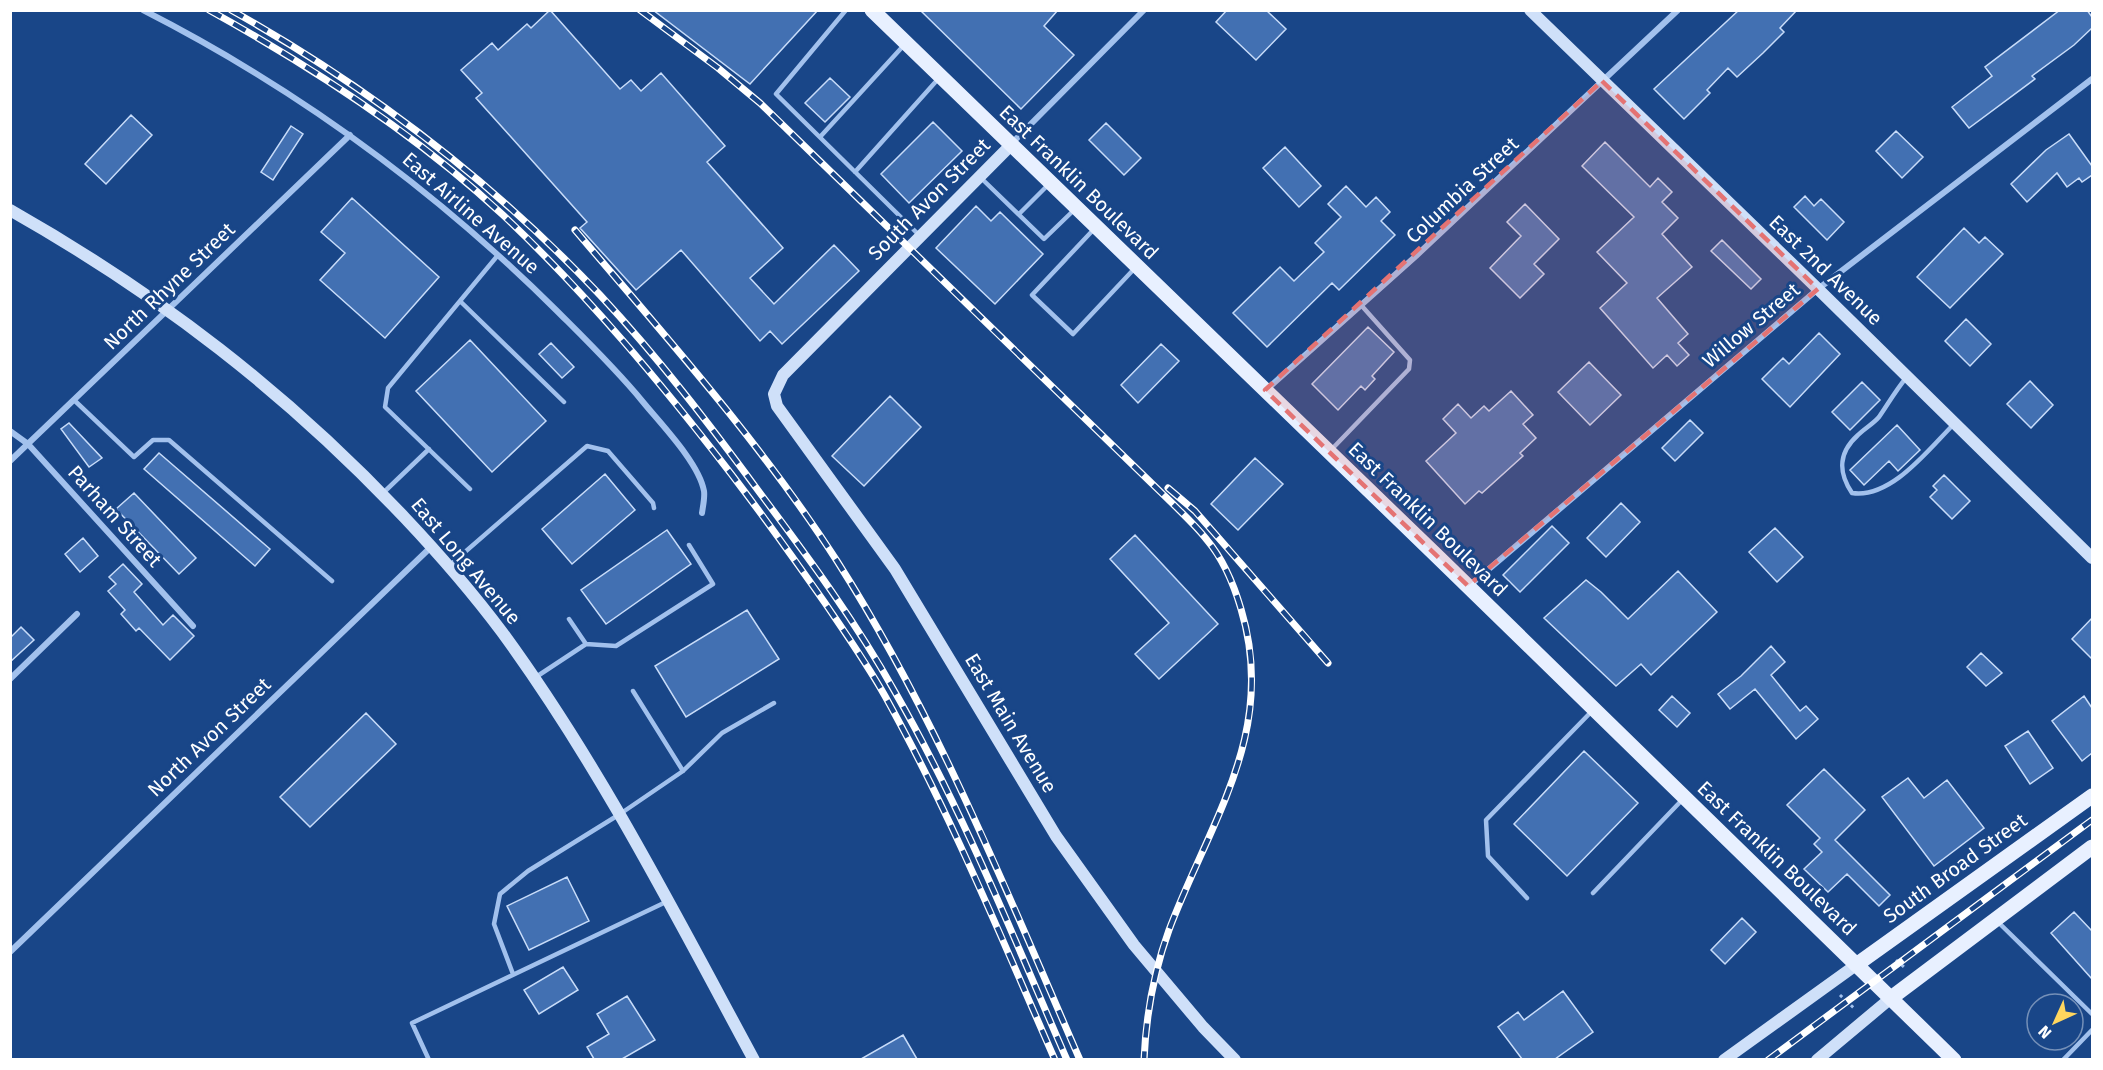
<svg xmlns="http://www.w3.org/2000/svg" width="2103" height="1070" font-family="'Fira Sans',sans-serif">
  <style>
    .building { fill: #4270b2; stroke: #c8dcf9; stroke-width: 1.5 }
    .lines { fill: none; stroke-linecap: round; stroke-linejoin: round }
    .path { stroke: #a2c1ed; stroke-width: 3; stroke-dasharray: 3 4.5; stroke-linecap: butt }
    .lane { stroke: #a2c1ed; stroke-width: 4.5 }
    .street { stroke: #a2c1ed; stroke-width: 6 }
    .secondary { stroke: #cfe0f9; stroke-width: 12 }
    .primary { stroke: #e8f0ff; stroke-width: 15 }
    .rail-casing { stroke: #fff; stroke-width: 7 }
    .rail { stroke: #194688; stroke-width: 4.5; stroke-dasharray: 14; stroke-linecap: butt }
    .marked { fill: #e47373; fill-opacity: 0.2; stroke: #e47373; stroke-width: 4.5; stroke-dasharray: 12 8; stroke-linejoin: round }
    .labels { text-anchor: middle; stroke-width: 6; stroke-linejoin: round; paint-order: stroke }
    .street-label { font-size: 20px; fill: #fff; stroke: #194688 }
  </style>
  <rect width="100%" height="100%" fill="#194688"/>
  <path class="building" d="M550 10 620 89 631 80 641 91 661 73 725 146 707 162 783 248 750 278 774 304 834 245 859 271 782 344 770 331 760 341 681 250 636 290 580 228 587 222 476 98 482 93 461 70 492 43 498 50 527 24 531 28Z
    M653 10H818L750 84Z
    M920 10H1058L1044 26 1074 55 1021 109Z
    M1227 10H1266L1286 29 1256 60 1216 22Z
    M1739 10H1797L1780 28 1784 32 1763 53 1737 77 1728 68 1707 90 1710 93 1684 119 1654 89Z
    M2060 10H2087L2092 17V28L2074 45 2032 76 2035 79 1969 128 1952 107 1992 76 1985 67Z
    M830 78 850 97 825 122 805 103Z
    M131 115 152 135 106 184 85 164Z
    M933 122 962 151 909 203 881 174Z
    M1106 123 1141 158 1124 175 1089 140Z
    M291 126 303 134 273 180 261 172Z
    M1896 131 1923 157 1902 178 1876 151Z
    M2069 134 2092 166V175L2082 182 2079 178 2067 187 2057 173 2027 202 2011 184 2046 150Z
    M1605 142 1650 187 1658 178 1672 192 1662 202 1678 218 1662 234 1692 267 1657 298 1688 334 1678 343 1689 355 1677 366 1667 355 1653 368 1600 308 1627 283 1597 252 1634 217 1582 166Z
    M1285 147 1321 186 1299 207 1263 168Z
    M1346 186 1366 207 1376 197 1390 212 1381 221 1395 235 1339 290 1332 283 1267 347 1233 313 1280 267 1294 281 1324 252 1315 243 1341 217 1328 204Z
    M1805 196 1814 206 1821 199 1844 222 1827 240 1794 207Z
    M352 198 439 277 385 338 320 280 345 253 321 232Z
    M1525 204 1559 239 1534 264 1544 274 1520 298 1490 268 1521 236 1507 222Z
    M976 206 991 221 1000 212 1043 254 995 304 936 248Z
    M1964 228 1979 243 1985 237 2003 254 1950 308 1917 277Z
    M1722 240 1761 279 1751 289 1711 251Z
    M1966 319 1991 344 1970 366 1945 341Z
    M1368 327 1394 352 1372 376 1375 379 1365 390 1361 386 1338 410 1312 384Z
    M1819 333 1840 354 1790 407 1762 379 1783 358 1789 364Z
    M470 340 546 421 492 472 416 391Z
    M551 343 574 367 562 378 539 354Z
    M1161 344 1179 361 1138 403 1121 385Z
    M1589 362 1621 395 1590 425 1558 392Z
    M2030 381 2053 405 2031 428 2007 404Z
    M1862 382 1880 400 1850 430 1832 412Z
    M1511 391 1533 415 1523 424 1536 438 1520 453 1523 456 1482 493 1479 491 1465 504 1426 461 1456 433 1443 419 1458 404 1471 418 1484 406 1489 411Z
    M890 396 921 427 864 486 832 456Z
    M1690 420 1703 433 1675 461 1662 448Z
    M69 423 102 458 89 467 61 429Z
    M1897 425 1920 450 1898 471 1889 461 1864 485 1850 470Z
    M159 453 270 549 255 566 144 469Z
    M1255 458 1283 484 1238 530 1211 504Z
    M605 474 635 510 572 564 542 529Z
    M1944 475 1970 501 1952 519 1930 497 1937 490 1933 486Z
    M134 493 196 558 179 574 116 509Z
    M1621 503 1640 522 1606 557 1587 538Z
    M1552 526 1569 543 1520 592 1503 575Z
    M1775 528 1803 557 1777 582 1749 552Z
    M667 530 691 564 606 624 581 590Z
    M1135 535 1218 624 1159 679 1135 654 1169 623 1110 559Z
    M83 538 98 556 80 572 65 554Z
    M123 564 142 584 134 592 163 625 173 615 194 636 170 660 139 628 136 631 121 614 125 610 108 591 116 584 109 577Z
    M1678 571 1717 612 1651 675 1641 664 1616 686 1544 618 1586 580 1601 592 1628 619Z
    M747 610 779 659 686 717 655 666Z
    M2092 618V659L2072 639Z
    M21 627 34 640 10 662V638Z
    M1771 646 1785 662 1771 675 1800 711 1806 706 1818 719 1796 739 1755 689 1730 709 1718 694 1741 676Z
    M1981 653 2002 673 1986 686 1967 667Z
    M1672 696 1690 713 1677 727 1659 710Z
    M2084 696 2092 708V753L2082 761 2052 721Z
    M366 713 396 744 310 827 280 797Z
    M2028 731 2053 768 2030 784 2005 746Z
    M1584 751 1638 803 1567 876 1514 824Z
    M1824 769 1865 810 1835 840 1890 895 1879 906 1847 874 1828 892 1804 869 1822 852 1814 844 1820 838 1787 805Z
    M1908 778 1924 798 1947 780 1984 828 1934 866 1882 797Z
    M567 877 589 921 529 950 507 906Z
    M2074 912 2092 931V979L2051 933Z
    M1742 918 1756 932 1725 964 1711 950Z
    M563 967 578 990 539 1014 524 990Z
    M1563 991 1593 1032 1555 1059H1522L1498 1027 1518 1012 1524 1020Z
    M627 996 655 1040 622 1059H594L587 1047 609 1034 597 1014Z
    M903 1035 917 1059H861Z"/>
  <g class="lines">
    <path class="path" d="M1896 960 1905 968
      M1840 995 1855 1009"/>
    <path class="lane" d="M846 10 776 94 919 235
      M820 137 905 44
      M855 172 939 78
      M981 178 1044 239 1074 210
      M1019 214 1049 184
      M1095 228 1032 295 1073 334 1134 269
      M461 302 564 402
      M1906 378C1896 390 1888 404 1879 417 1873 424 1864 429 1858 435 1838 453 1838 472 1852 493 1891 499 1928 450 1953 425
      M74 400 134 457 153 440H169L332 581
      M1331 450 1409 369 1410 360 1361 305
      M470 489 385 407 388 388 498 255
      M382 494 429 449
      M450 565 587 446 608 451 653 503 654 508
      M569 619 586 644
      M536 677 586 644 616 646 713 584 689 545
      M633 691 683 771
      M1593 893 1682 800
      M1527 898 1488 856 1486 820 1592 711
      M1998 922 2092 1014
      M513 974 494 924 500 894 528 871 620 814 683 771 722 733 774 703
      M429 1060 412 1023 668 901
      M2063 1060 2092 1030"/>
    <path class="street" d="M143 10C296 88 434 189 556 310 586 340 616 369 643 402 661 424 699 463 704 491 705 497 703 506 702 513
      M1011 144 1144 10
      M1266 390 1416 256 1678 10
      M10 431 28 444 193 626
      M10 461 350 135
      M1469 586 1818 289 2092 79
      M10 679 77 614
      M10 952 431 547"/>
    <path class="secondary" d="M1530 10 1818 289 2092 558
      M1011 145 783 375 774 394 777 406 895 569 1056 836 1134 945 1203 1027 1235 1060
      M10 210C160 295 287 393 405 518 439 554 472 592 502 632 600 766 675 914 754 1060
      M1724 1060 1856 965
      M1817 1060 1891 998"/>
    <path class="primary" d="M872 10 1440 559 1954 1060
      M1856 965 2092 796
      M1891 998 2092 847"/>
    <g class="rail-casing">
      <path id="rail" d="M209 10C312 67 417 135 503 215 588 295 661 383 732 475 764 517 795 560 825 603 846 634 867 664 885 696 950 813 1001 937 1055 1060
        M231 10C367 86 493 182 600 295 658 357 710 425 760 493 808 557 856 622 895 692 962 809 1013 936 1067 1060
        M640 10 718 68 760 103 1172 503C1184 515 1197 527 1207 540 1223 559 1234 585 1241 609 1278 732 1210 821 1169 930 1154 971 1146 1016 1144 1060
        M575 230C666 337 761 443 837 561 937 718 1006 890 1080 1060
        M1168 488 1195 511 1328 663
        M1768 1060 2092 820"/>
    </g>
    <use href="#rail" class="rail"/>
  </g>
  <path class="marked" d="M1602 81 1818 289 1468 586 1265 390Z"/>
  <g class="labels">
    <g class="street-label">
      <text transform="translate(1079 182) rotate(44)" y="7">East Franklin Boulevard</text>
      <text transform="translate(1462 190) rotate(-43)" y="7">Columbia Street</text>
      <text transform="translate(929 199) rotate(-45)" y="7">South Avon Street</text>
      <text transform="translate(471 213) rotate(41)" y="7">East Airline Avenue</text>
      <text transform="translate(1826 270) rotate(44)" y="7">East 2nd Avenue</text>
      <text transform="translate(169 286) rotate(-44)" y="7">North Rhyne Street</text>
      <text transform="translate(1751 325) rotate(-40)" y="7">Willow Street</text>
      <text transform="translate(115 516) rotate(48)" y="7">Parham Street</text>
      <text transform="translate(1428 519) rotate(44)" y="7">East Franklin Boulevard</text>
      <text transform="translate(466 561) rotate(50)" y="7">East Long Avenue</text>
      <text transform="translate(1011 723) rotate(59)" y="7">East Main Avenue</text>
      <text transform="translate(209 737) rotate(-44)" y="7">North Avon Street</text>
      <text transform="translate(1777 858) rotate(44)" y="7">East Franklin Boulevard</text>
      <text transform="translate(1955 868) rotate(-36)" y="7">South Broad Street</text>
    </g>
  </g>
  <rect width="2103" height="1070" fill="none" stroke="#ffffff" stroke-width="24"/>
  <g transform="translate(2055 1022) rotate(225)"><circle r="28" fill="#194688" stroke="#7590b8" stroke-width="1.5"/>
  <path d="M0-4.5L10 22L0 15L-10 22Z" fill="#ffd65e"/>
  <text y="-9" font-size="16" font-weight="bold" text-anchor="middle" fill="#ffffff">N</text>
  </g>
</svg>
